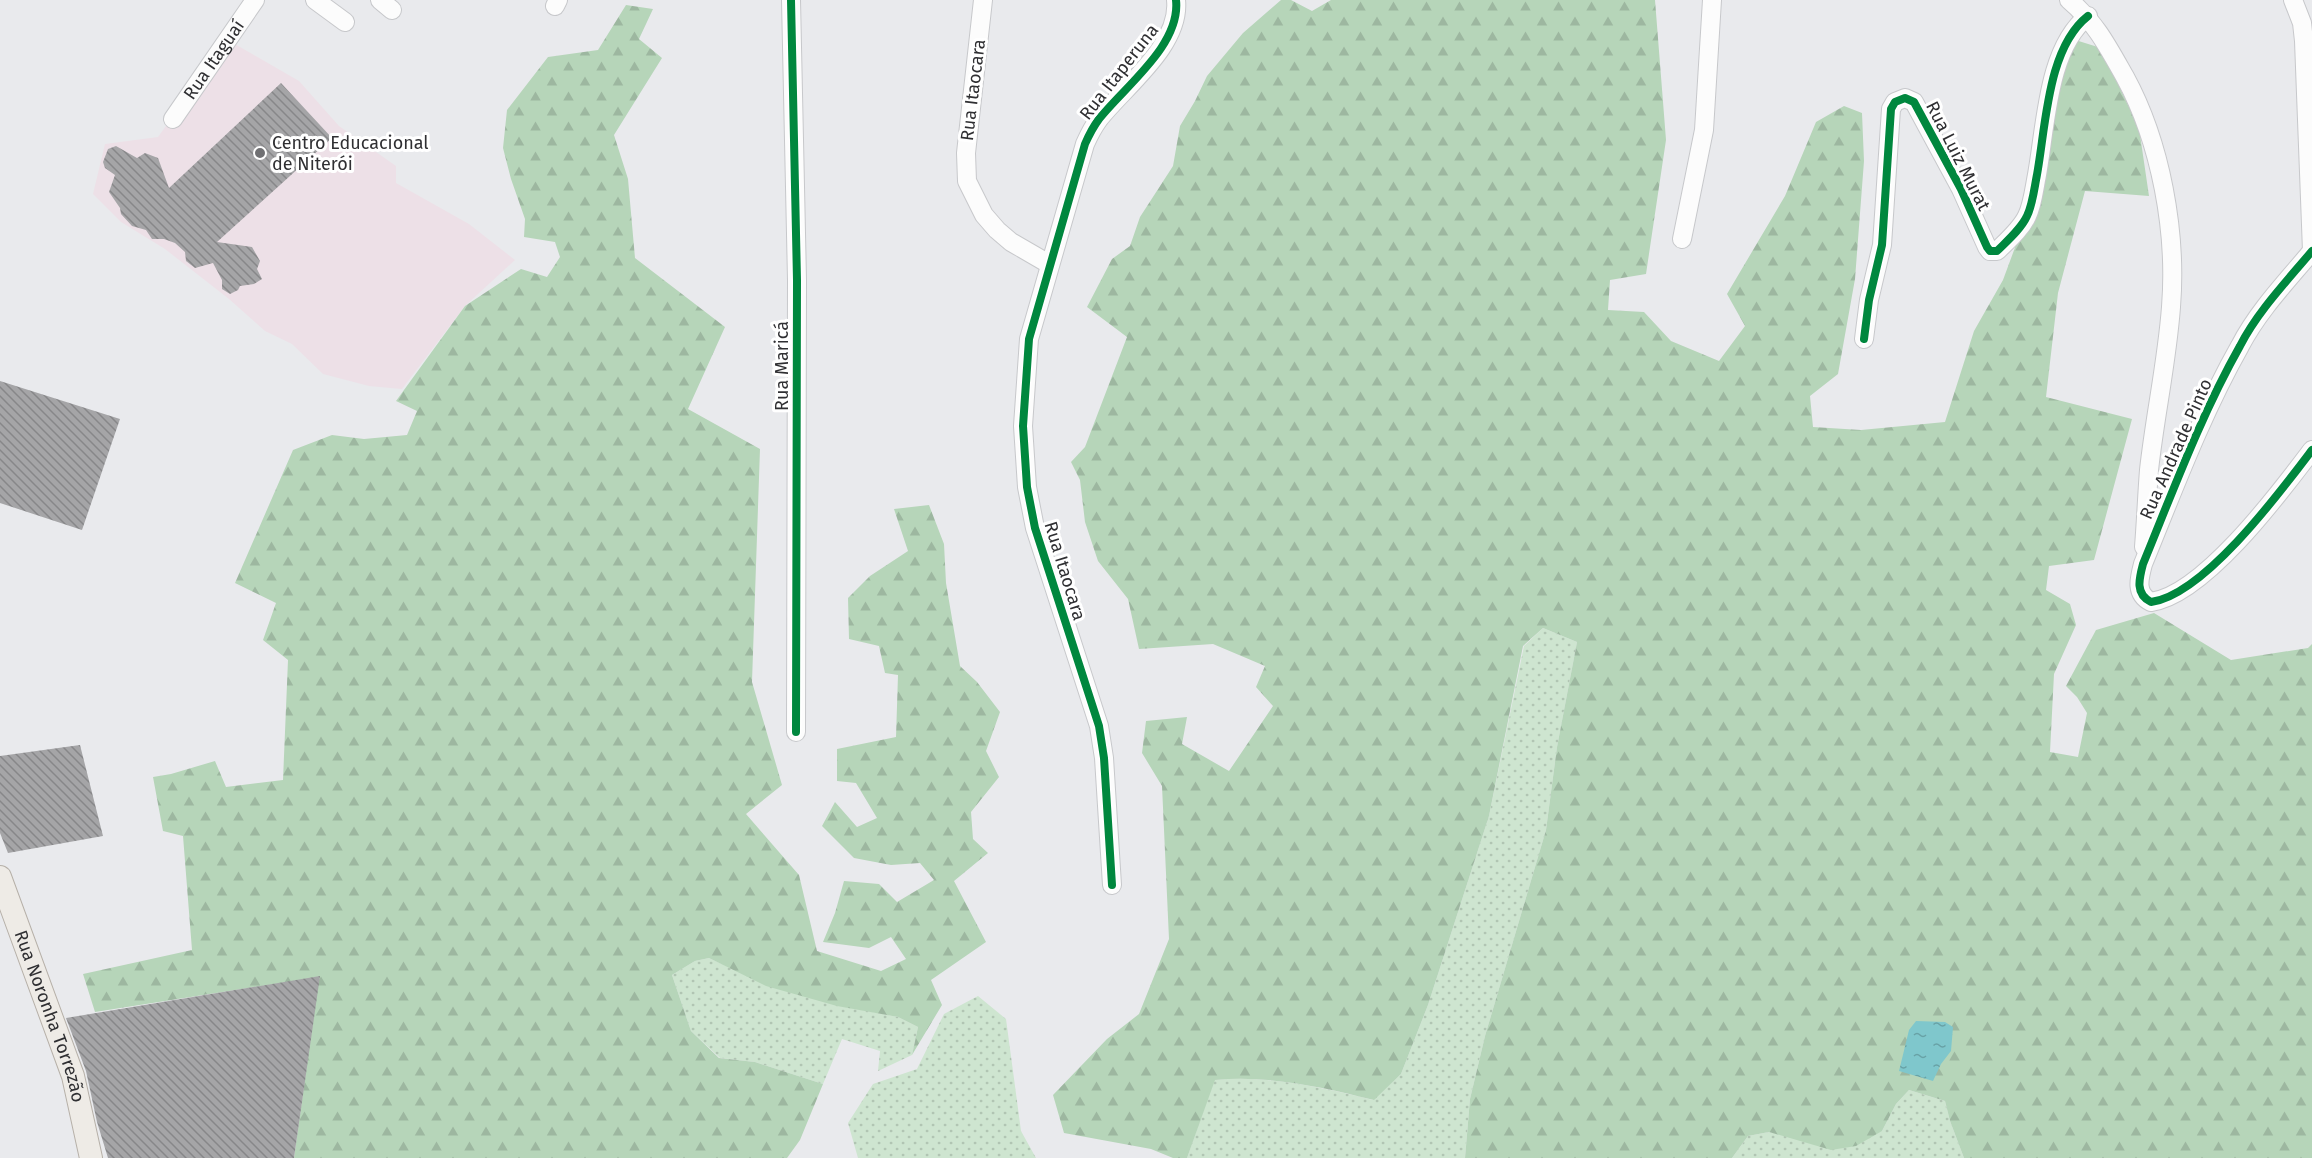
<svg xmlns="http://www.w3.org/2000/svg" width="2312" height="1158" font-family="'Fira Sans',sans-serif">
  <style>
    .education { fill: #ede0e7 }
    .grass { fill: url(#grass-dots) }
    .forest { fill: url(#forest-firs) }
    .water { fill: url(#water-ripples) }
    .building { fill: url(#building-back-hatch) }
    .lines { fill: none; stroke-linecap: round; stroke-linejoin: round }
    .minor-casing { stroke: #c7c8cb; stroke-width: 20 }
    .major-casing { stroke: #b6b0a8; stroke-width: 24 }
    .minor { stroke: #fcfcfc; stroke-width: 18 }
    .major { stroke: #eeebe6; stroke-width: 22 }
    .cycleway-casing { stroke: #fff; stroke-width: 11 }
    .cycleway { stroke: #00873e; stroke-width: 8 }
    .poi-dot { fill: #707073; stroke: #fff; stroke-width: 2 }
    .labels { text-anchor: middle; stroke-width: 6; stroke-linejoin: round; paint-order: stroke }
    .street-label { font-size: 18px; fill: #2f2f32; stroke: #fff }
    .poi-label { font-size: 18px; fill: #2f2f32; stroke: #fff; text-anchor: start }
  </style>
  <defs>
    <pattern id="grass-dots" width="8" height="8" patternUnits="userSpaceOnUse" patternTransform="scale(1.5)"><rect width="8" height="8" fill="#cee5d0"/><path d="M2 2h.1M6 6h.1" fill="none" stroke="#b1c5b3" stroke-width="1.8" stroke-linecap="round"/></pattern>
    <pattern id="forest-firs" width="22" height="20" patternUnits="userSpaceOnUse" patternTransform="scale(1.5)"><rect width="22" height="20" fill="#b6d5b9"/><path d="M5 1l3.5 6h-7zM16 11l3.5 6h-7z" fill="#9db7a0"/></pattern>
    <pattern id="water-ripples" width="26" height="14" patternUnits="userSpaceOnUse" patternTransform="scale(1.5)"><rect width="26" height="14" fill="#7fc7cc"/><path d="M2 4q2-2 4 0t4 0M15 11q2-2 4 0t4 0" fill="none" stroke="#68a2a6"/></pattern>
    <pattern id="building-back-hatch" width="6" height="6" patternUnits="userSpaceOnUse" patternTransform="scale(1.5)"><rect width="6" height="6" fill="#a5a5a7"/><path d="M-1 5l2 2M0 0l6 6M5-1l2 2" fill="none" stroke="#878789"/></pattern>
  </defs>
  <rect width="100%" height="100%" fill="#e9eaed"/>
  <path class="education" d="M228 40 299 81 339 126 396 166V183L469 224 515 260 465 306 402 389 369 386 323 374 292 344 265 331 229 299 165 249 121 222 93 194 105 144 158 137Z"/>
  <path class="grass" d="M1543 628 1577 642 1557 747 1546 830 1485 1036 1470 1099 1465 1158H1187L1214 1080C1268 1075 1321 1087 1373 1100L1401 1074 1428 1005 1489 816 1524 646Z
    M709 958 737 971 837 1005 898 1017 918 1027 912 1055 878 1071 880 1051 842 1039 823 1084 755 1062 720 1058 691 1031 672 975 695 961Z
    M978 996 1006 1019 1021 1131 1036 1158H858L848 1123 873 1084 917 1069 944 1014Z
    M1909 1090 1945 1101 1950 1121 1964 1158H1732L1748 1136 1769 1132 1799 1139 1882 1131 1896 1104Z"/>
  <path class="forest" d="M1281 0H1291L1312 11 1331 0H1655L1666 140 1646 274 1610 280 1608 310 1644 312 1671 341 1719 361 1745 326 1727 294 1785 196 1816 122 1844 106 1862 113 1864 161 1855 279 1838 374 1810 396 1813 427 1861 430 1945 422 1974 331 2003 280 2044 169 2069 38 2101 48 2139 128 2149 196 2085 191 2058 293 2046 397 2132 419 2094 560 2049 566 2046 590 2070 604 2076 625 2054 674 2050 752 2078 757 2087 713 2077 697 2066 686 2096 630 2154 613 2231 660 2308 648 2312 644V1158H1964L1950 1121 1945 1101 1909 1090 1896 1104 1882 1131 1856 1146 1831 1150 1769 1132 1748 1136 1732 1158H1465L1470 1099 1485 1036 1546 830 1557 747 1577 642 1543 628 1523 646 1489 816 1428 1005 1401 1074 1374 1100C1322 1087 1269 1075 1215 1080L1187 1158H1173L1151 1149 1064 1133 1053 1095 1107 1039 1139 1014 1169 939 1162 786 1142 753 1146 721 1187 717 1182 744 1229 771 1273 706 1256 687 1265 666 1213 644 1139 649 1128 599 1098 561 1085 522 1080 480 1071 462 1085 447 1127 337 1087 307 1112 259 1130 246 1140 217 1173 166 1180 126 1195 101 1207 76 1243 33Z
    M626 5 653 9 639 39 662 58 614 135 628 179 635 258 725 327 688 409 760 449 752 682 782 785 746 814 799 875 817 951 881 971 906 959 891 937 869 948 823 942 835 913 844 881 879 884 897 902 934 880 920 863 891 865 854 858 822 826 835 802 857 827 877 818 856 783 837 781V749L896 737 898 675 885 673 879 646 849 639 848 598 870 576 908 551 894 509 929 505 944 544 946 583 960 666 977 682 1000 712 986 751 999 777 971 812 973 839 988 853 954 881 986 942 931 980 942 1005 912 1055 918 1027 898 1017 837 1006 766 986 709 958 695 961 672 975 691 1031 719 1058 755 1062 823 1084 800 1140 787 1158H294L319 977 95 1012 83 974 192 950 183 836 163 831 153 777 171 774 215 761 226 787 283 780 288 660 263 640 276 603 235 583 293 450 332 435 364 439 407 435 417 411 396 401 465 306 521 269 547 277 560 257 555 242 524 237 525 219 511 179 503 148 507 110 548 57 598 50Z"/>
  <path class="water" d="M1916 1021 1945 1022 1953 1027 1951 1051 1941 1064 1933 1081 1899 1071 1909 1030Z"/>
  <path class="building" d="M281 83 332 138 217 242 252 247 260 261 257 269 262 279 254 284 240 286 238 290 230 294 222 289V280L213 263 195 268 186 261 185 252 175 243 164 239H152L146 230 132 226 121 214 120 208 109 192 115 175 105 168 103 162 108 149 116 146 137 158 145 153 158 158 169 188Z
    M0 381 120 419 82 530 0 503Z
    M80 745 103 836 8 853 0 833V756Z
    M320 976 294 1158H108L97 1122 86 1071 66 1018Z"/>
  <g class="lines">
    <g class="minor-casing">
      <g id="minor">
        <path d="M315 0 345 22"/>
        <path d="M380 0 392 10"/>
        <path d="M791 0 797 280 796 732"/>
        <path d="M983 0 966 153 967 181 984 215 997 230 1011 242 1049 264"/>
        <path d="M2069 0C2096 23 2108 47 2125 77 2161 143 2177 232 2171 307 2167 362 2155 415 2149 470 2147 496 2146 522 2144 547"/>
        <path d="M2293 0 2302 23 2304 41 2312 251"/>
        <path d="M555 6 558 0"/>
        <path id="s1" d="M173 119 255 0"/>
        <path d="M1682 239 1704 130 1712 0"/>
        <path d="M2312 251C2287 281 2258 311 2240 346 2201 415 2173 491 2143 564 2139 579 2135 594 2151 602 2204 595 2281 491 2312 450"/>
        <path d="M1864 339 1869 300 1882 245 1891 109 1895 102 1905 98 1914 102 1961 189 1987 247 1990 251H1997C2007 241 2021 229 2027 216 2032 206 2034 191 2036 180 2046 130 2046 49 2088 16"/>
        <path d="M1112 885 1104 758 1099 726 1035 528 1027 487 1023 426 1029 339 1085 144C1089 135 1093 127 1099 119 1125 86 1181 45 1176 0"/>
      </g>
    </g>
    <g class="major-casing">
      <g id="major">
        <path id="s2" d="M0 877 73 1076 91 1158"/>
      </g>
    </g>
    <use href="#minor" class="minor"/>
    <use href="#major" class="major"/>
    <g class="cycleway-casing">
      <path id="cycleway" d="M791 0 797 280 796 732
        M2312 251C2287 281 2258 311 2240 346 2201 415 2173 491 2143 564 2139 579 2135 594 2151 602 2204 595 2281 491 2312 450
        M1864 339 1869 300 1882 245 1891 109 1895 102 1905 98 1914 102 1961 189 1987 247 1990 251H1997C2007 241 2021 229 2027 216 2032 206 2034 191 2036 180 2046 130 2046 49 2088 16
        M1112 885 1104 758 1099 726 1035 528 1027 487 1023 426 1029 339 1085 144C1089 135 1093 127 1099 119 1125 86 1181 45 1176 0"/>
    </g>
    <use href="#cycleway" class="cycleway"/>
  </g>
  <circle class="poi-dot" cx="260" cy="153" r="6"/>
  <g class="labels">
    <g class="street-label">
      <text dy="6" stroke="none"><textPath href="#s1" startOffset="72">Rua Itaguaí</textPath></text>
      <text transform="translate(1119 72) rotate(-52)" y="6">Rua Itaperuna</text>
      <text transform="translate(973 90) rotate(-83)" y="6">Rua Itaocara</text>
      <text transform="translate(1958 156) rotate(63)" y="6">Rua Luiz Murat</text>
      <text transform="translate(782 366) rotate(-90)" y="6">Rua Maricá</text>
      <text transform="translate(2176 449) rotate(-66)" y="6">Rua Andrade Pinto</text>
      <text transform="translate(1065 571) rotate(73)" y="6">Rua Itaocara</text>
      <text dy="6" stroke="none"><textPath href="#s2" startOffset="148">Rua Noronha Torrezão</textPath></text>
    </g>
    <g class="poi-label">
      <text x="272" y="149">Centro Educacional<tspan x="272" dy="21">de Niterói</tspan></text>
    </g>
  </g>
</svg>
